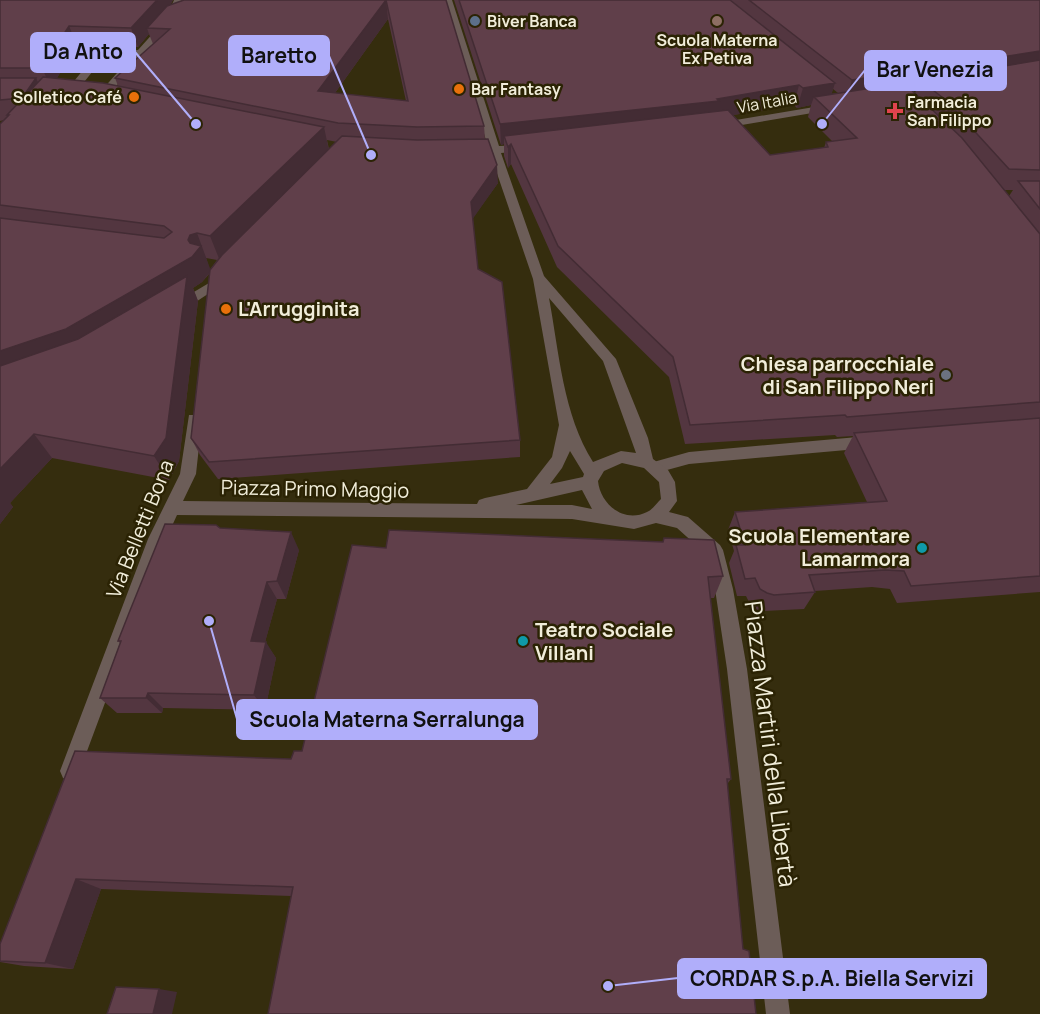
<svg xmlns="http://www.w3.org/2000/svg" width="1040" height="1014" font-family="Manrope,sans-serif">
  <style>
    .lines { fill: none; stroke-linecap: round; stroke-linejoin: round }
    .pedestrian { fill: #6c5d58; fill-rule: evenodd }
    .minor { fill: #6c5d58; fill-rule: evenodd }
    .wall { fill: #533640; fill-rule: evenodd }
    .shaded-wall { fill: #432c34 }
    .building { fill: #603f4a; stroke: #432c34; stroke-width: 1.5 }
    .service-dot { fill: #5c6f8a; stroke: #2b2304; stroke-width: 2 }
    .education-dot { fill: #8d6e63; stroke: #2b2304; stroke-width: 2 }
    .food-dot { fill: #e8710a; stroke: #2b2304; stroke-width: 2 }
    .health-dot { fill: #e0444e; stroke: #2b2304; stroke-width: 2 }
    .worship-dot { fill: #6b7280; stroke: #2b2304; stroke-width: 2 }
    .culture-dot { fill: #0f9aa8; stroke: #2b2304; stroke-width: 2 }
    .labels { text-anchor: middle; stroke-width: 5; stroke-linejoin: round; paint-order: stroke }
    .far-poi-label { font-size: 16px; font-weight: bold; fill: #f1edda; stroke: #2b2304; text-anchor: start }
    .far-street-label { font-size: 16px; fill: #f1edda; stroke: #2b2304 }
    .poi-label { font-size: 20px; font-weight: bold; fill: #f1edda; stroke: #2b2304; text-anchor: start }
    .street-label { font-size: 20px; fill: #f1edda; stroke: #2b2304 }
    .near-street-label { font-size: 24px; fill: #f1edda; stroke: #2b2304 }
    .leader { fill: none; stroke: #b0aefa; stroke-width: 2 }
    .callout-dot { fill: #b0aefa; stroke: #2b2304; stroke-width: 2 }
    .callout { fill: #b0aefa; stroke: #b0aefa; stroke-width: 2 }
    .callout-label { font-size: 21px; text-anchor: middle; font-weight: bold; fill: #111 }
  </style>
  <rect width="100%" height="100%" fill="#352d0e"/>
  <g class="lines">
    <path class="pedestrian" d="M869 436 874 438 877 442 874 446 869 448 689 464 656 473 650 471 648 467 650 463 689 452Z"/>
    <path class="minor" d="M174 0H182L172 23 103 101 94 99 132 56 104 57 73 96H65V92L98 52 138 50 165 20Z
      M444 0H452L499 146 526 145 531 148 526 151 501 153 544 276 616 359 648 438 653 459 668 470 675 482 677 501 669 512 688 517 720 545 723 550 733 589 747 669 790 1014H766L727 669 715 589 706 554 677 528 656 523 634 529 572 519 177 515 166 539 77 778 70 781 63 778 60 771 148 539 180 474 189 415H199L202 419 196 474 183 501 477 504 479 500 485 498 527 489 552 457 559 425 533 279 490 153 471 154 466 151 471 148 488 147ZM549 298 603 361 636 453 621 451 593 462C563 415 559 352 549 298ZM570 451 584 474 583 477 550 484 562 468ZM622 463 644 468 659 482 661 499C657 503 652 510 647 512 623 524 600 503 598 481L604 471ZM582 490 592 509 572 505H516Z
      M832 104 836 105V109L718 129 713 126 718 123Z
      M209 283 216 287 214 290 182 311H172L170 308 172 305Z"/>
  </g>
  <path class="wall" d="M0 0H173L170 5 373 1 446 0 484 126 485 139 498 183 472 219 478 269 520 440V457L218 479 200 455 191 438 210 273 202 282 193 288 198 301 179 461 169 480 52 458 10 503 13 507 0 524V124L4 120 0 121ZM388 19 406 101 335 93ZM149 34 153 44 115 78 118 86 57 78 77 45 138 47ZM327 140 337 142 329 149ZM206 258 217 260 210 270Z
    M454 0H1040V592L897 603 890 589 872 587 815 591V592L804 609 764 611 758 610 751 606 746 596H737L729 563 734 551 728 530 735 512 867 502 844 453 853 436 837 437 835 435 685 444 669 377 557 267 511 164 508 168 504 156V144L501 145ZM917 88 915 93 911 89ZM833 89 838 93 831 94ZM794 105 797 108 811 105 808 117 832 141 826 142 824 148 770 155 733 115ZM1004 190H1013L1009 196Z
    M352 545 723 576 714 598H710L731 779 728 783 291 896 101 889 73 969 24 966 0 962V944L75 751 291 759 302 751Z
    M299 550 286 599H277L265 642 276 658 265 710 163 708 162 713H117L100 698 120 643 118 641Z"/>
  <path class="shaded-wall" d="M157 0H173L163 19 147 28 149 34 138 47 131 28Z
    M386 0 388 19 322 111 318 91Z
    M69 26 77 45 51 88 42 68Z
    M1040 51V69L920 80 917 88 846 100 852 80Z
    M36 78 45 97 22 98Z
    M835 83 829 103 814 97 811 105 797 108 803 88Z
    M799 85 794 105 715 118 504 136V144L501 145 500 124 717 99Z
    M324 127 329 151 220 261 210 236Z
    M511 144V164L508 168V147Z
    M497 165 498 183 472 220 471 202Z
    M197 233 211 271 202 282 193 288 198 301 179 461 169 480 154 456 0 382V351L188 240 190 235Z
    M34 434 52 458 10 503 13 507 0 524V469Z
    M291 532 299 550 286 599 277 581Z
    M267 582 277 599 261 657 251 641Z
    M266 642 276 658 265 710 254 695Z
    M148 693 163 708 162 713 146 698Z
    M76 879 101 889 73 969 45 963Z
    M159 989 177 992 172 1014H153Z"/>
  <path class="building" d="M0 0H157L131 28 69 26 42 68H0Z
    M184 0H386L318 91 408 101 386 0H446L484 126 417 127 338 123 115 78 170 29 147 28 167 6Z
    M459 0H730L835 83 803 88 799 85 717 99 719 101 500 124Z
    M749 0H1040V51L852 80Z
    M1040 60V170L1009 169 947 101 920 80Z
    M43 77 103 83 324 127 210 236 197 233 190 235 188 240 190 243 201 246 192 257 66 329 0 351V218L164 238 172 232 164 226 0 205V124L9 115H7Z
    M0 78H36L22 98 0 100Z
    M904 83 962 138 1040 234V402L847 417 845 415 690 425 673 357 558 246 511 144 508 147 504 136 728 110 770 155 828 147 826 142 857 138 814 97Z
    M342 136 417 140 488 139 497 165 471 202 478 269 502 282 520 440 209 462 191 438 210 270 222 255Z
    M1018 181H1040V209Z
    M187 276 166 438 154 456 34 434 0 469V366L78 339Z
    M1040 418V576L911 586 904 571 885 570 809 575 815 592 774 595 767 593 760 589 755 578 745 579 736 545H745L735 512 887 501 854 433Z
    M165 524 216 525 220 528 291 532 277 581 267 582 251 641 266 642 254 695 148 693 146 698H100L121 641H118L129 613Z
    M389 530 663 542 664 538 714 540 723 576 708 577 731 779H727L743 949 749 951 756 1014H268L293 887 76 879 45 963 0 961V944L75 751 291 759 294 751H302L352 545 386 548Z
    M116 987 159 989 153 1014H107Z"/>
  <circle class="service-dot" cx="475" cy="21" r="6"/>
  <circle class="education-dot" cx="717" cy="21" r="6"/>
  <g class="food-dot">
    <circle cx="459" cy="89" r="6"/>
    <circle cx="134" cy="97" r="6"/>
    <circle cx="226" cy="309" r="6"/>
  </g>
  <path class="health-dot" d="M892 102h6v6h6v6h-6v6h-6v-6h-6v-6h6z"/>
  <circle class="worship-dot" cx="946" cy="375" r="6"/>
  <g class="culture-dot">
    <circle cx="922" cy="548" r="6"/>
    <circle cx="523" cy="641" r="6"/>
  </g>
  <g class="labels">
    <g class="far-poi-label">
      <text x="487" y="27">Biver Banca</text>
      <text x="717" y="46" text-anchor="middle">Scuola Materna<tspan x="717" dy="18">Ex Petiva</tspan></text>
      <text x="471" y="95">Bar Fantasy</text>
      <text x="122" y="103" text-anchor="end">Solletico Café</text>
      <text x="907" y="108">Farmacia<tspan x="907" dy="18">San Filippo</tspan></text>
    </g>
    <g class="far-street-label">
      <text transform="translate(767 102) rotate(-10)" y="6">Via Italia</text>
    </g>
    <g class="poi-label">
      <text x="238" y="316">L'Arrugginita</text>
      <text x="934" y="371" text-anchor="end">Chiesa parrocchiale<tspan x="934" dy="23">di San Filippo Neri</tspan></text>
      <text x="910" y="543" text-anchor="end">Scuola Elementare<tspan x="910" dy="23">Lamarmora</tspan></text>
      <text x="535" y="637">Teatro Sociale<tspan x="535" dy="23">Villani</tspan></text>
    </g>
    <g class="street-label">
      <text transform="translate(315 489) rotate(1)" y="7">Piazza Primo Maggio</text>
      <text transform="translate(140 529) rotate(-68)" y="7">Via Belletti Bona</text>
    </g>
    <g class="near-street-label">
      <text transform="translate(770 744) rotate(83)" y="8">Piazza Martiri della Libertà</text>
    </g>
  </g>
  <path class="leader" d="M196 124L135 52M371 155L329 56M822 124L865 70M209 621L237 719M608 986L678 978"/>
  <g class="callout-dot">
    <circle cx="196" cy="124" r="6"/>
    <circle cx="371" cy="155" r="6"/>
    <circle cx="822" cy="124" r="6"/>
    <circle cx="209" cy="621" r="6"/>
    <circle cx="608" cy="986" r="6"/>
  </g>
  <g class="callout">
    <rect x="31" y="33" width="104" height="39" rx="6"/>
    <rect x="229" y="36" width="100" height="39" rx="6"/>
    <rect x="865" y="51" width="141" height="39" rx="6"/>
    <rect x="237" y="700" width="300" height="39" rx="6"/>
    <rect x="678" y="959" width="308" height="39" rx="6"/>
  </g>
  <g class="callout-label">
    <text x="83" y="59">Da Anto</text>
    <text x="279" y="63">Baretto</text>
    <text x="935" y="77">Bar Venezia</text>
    <text x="387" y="727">Scuola Materna Serralunga</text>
    <text x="832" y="986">CORDAR S.p.A. Biella Servizi</text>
  </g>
</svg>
